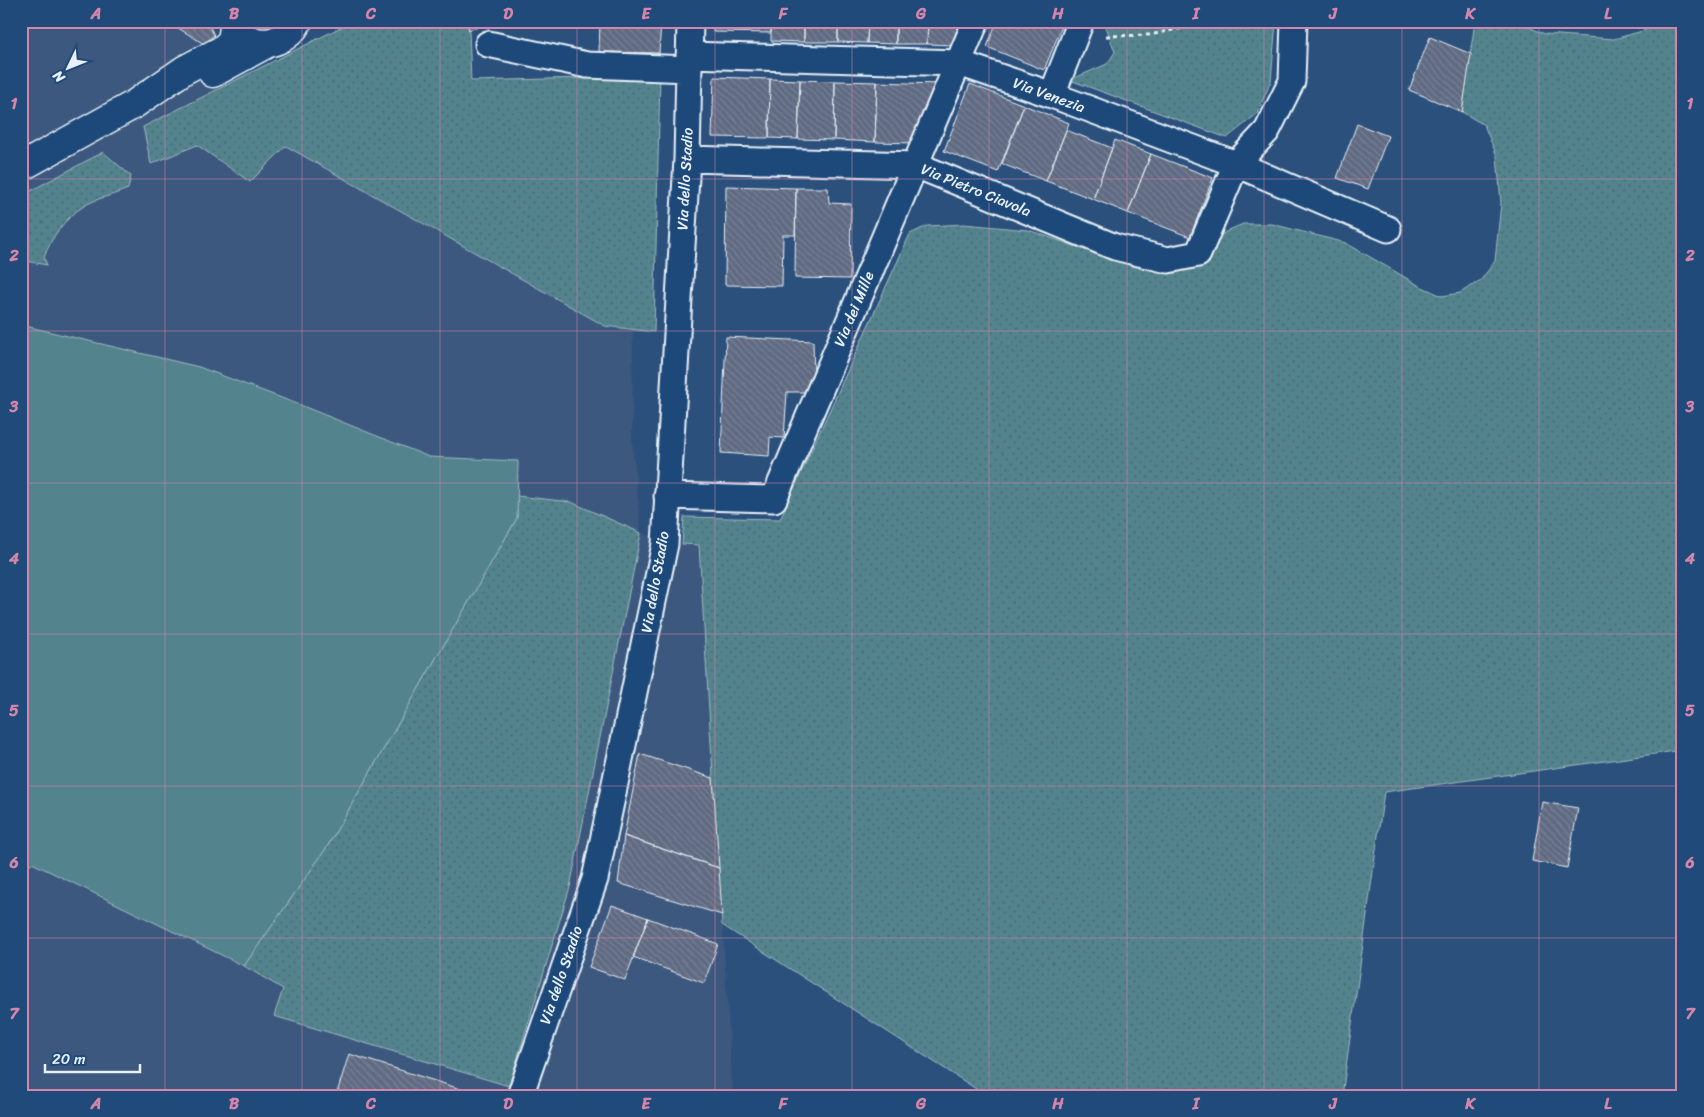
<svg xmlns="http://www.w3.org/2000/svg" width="1704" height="1117" font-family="Sriracha,sans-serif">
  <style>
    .built { fill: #3c587e }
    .grass { fill: url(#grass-dots); stroke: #9ebac2 }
    .garden { fill: #53838d; stroke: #9ebac2 }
    .building { fill: url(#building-back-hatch); stroke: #e8f1f8 }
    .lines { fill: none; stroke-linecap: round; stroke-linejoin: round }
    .street-casing { stroke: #e8f1f8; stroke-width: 29 }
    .secondary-casing { stroke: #e8f1f8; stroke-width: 31 }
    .path { stroke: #e8f1f8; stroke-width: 3; stroke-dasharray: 4 4; stroke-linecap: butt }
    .street { stroke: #1f4a7a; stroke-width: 25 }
    .secondary { stroke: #1f4a7a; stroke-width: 28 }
    .grid { fill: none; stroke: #d584aa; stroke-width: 1; stroke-opacity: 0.55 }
    .labels { text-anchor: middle; stroke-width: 4; stroke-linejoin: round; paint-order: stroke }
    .street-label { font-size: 15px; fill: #e8f1f8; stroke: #1f4a7a }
    .neatline { fill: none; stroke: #d584aa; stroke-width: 2 }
    .grid-label { font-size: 16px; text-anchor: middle; font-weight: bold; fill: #d584aa }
  </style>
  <defs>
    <pattern id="grass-dots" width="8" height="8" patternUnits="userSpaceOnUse" patternTransform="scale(1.25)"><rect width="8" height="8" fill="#53838d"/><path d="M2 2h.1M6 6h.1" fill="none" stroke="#4e6b72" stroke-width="1.8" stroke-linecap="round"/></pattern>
    <pattern id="building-back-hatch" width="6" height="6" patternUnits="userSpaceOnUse" patternTransform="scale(1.25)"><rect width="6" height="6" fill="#606a82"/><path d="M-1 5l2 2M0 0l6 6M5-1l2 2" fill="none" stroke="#778094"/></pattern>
  </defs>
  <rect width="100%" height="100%" fill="#2c507c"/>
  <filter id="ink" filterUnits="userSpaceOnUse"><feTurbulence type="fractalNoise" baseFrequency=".02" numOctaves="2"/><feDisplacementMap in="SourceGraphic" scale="10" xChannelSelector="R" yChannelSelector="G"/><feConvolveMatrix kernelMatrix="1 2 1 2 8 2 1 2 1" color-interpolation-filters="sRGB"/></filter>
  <g filter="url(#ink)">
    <path class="built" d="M21 21H167L249 74 353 21H466L469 30 471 81 660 76 654 332 633 331 632 438 641 533 682 544 699 545 733 1096H21Z"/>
    <path class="grass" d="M353 21H466L469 30 471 81 660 76 654 332 605 326 286 146 250 182 197 145 151 164 143 127Z
      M1104 21H1276L1271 81 1257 114 1227 138 1070 80 1107 64 1115 52Z
      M1475 21H1514L1545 34 1614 39 1646 30 1654 21H1683V750L1384 792 1342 1096H987L722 925 699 545 682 544 684 517 780 519 910 234 927 226 964 224 1028 230 1135 267 1166 271 1229 230 1243 224H1272L1346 243 1420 286 1442 296 1460 293 1481 280 1495 261 1501 203 1497 156 1484 125 1462 112Z
      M103 152 131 176 128 189C114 195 97 198 84 206 65 218 51 237 44 258L47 265 21 260V196Z
      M517 496 571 502 641 533 570 887 509 1086 274 1016 283 989 244 966 327 847 517 518Z"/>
    <path class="garden" d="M21 325 199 367 300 405 429 457 518 461 517 518 327 847 244 966 32 863 21 869Z"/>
    <path class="building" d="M167 21H207L214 35 204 44Z
      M466 21H497L469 30Z
      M600 21H661L659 53 599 52Z
      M713 21H771V33L713 32Z
      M771 21H804V42L771 41Z
      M804 21H838V42H804Z
      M838 21H868L867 43 838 42Z
      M868 21H896V44L867 43Z
      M896 21H928L927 44H896Z
      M928 21H961L952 45 927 44Z
      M997 21H1050L1062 26 1044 70 987 47Z
      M1430 37 1471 54 1462 112 1409 90Z
      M714 77 770 79 769 138 712 137Z
      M770 79 800 80 798 139 769 138Z
      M800 80 835 81 834 140 798 139Z
      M835 81 877 82 875 142 834 140Z
      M877 82 937 84 915 143 875 142Z
      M970 84 1024 105 998 172 944 151Z
      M1024 105 1069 123 1046 181 1002 164Z
      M1357 124 1388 136 1368 189 1337 178Z
      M1066 130 1112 148 1093 199 1046 181Z
      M1115 140 1151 154 1128 213 1093 199Z
      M1151 154 1213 178 1190 237 1128 213Z
      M726 186 796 188 795 235H783L782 286 725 285Z
      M796 188H828L829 203 851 204 850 279 795 278Z
      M726 337 813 341 814 381 809 392H787L784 438 770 437 769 456 721 453Z
      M640 754 713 778 719 868 624 836Z
      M21 788 27 790 21 809Z
      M1542 802 1578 808 1567 868 1532 861Z
      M624 836 719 868 722 915 618 883Z
      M612 905 648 918 625 980 589 967Z
      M648 918 718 944 704 983 633 957Z
      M349 1054 470 1092 469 1096H336Z"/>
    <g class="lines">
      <g class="street-casing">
        <path id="street" d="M488 44 587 65 689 69
          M689 55 959 63 1052 95 1236 164 1388 229
          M1052 95 1081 21
          M687 159 916 165 1115 247 1168 260 1198 254 1236 164 1267 131 1292 81 1294 21
          M667 496 774 499 976 21
          M520 1096 595 879 665 544 687 159 690 21"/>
      </g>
      <g class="secondary-casing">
        <path id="secondary" d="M251 40C268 48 290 38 298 21
          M213 73 268 43
          M21 167 133 105 184 70 222 50 232 41 234 27"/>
      </g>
      <path class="path" d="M1106 36 1150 35 1214 21"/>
      <use href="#street" class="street"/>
      <use href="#secondary" class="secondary"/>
    </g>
  </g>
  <path class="grid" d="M165 21V1096M302 21V1096M440 21V1096M577 21V1096M715 21V1096M852 21V1096M989 21V1096M1127 21V1096M1264 21V1096M1402 21V1096M1539 21V1096M21 179H1683M21 331H1683M21 483H1683M21 634H1683M21 786H1683M21 938H1683"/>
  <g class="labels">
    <g class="street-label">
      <text transform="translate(1049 95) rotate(20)" y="5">Via Venezia</text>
      <text transform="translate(685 179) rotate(-87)" y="5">Via dello Stadio</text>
      <text transform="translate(976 190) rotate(22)" y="5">Via Pietro Ciavola</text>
      <text transform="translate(854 309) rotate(-67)" y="5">Via dei Mille</text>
      <text transform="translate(655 582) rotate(-80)" y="5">Via dello Stadio</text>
      <text transform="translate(561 975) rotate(-71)" y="5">Via dello Stadio</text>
    </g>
  </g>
  <rect width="1704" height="1117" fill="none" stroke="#1f4a7a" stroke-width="55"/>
  <g transform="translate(68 68) rotate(227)" stroke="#1f4a7a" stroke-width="4" paint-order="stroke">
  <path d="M0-4L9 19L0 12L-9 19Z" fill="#e8f1f8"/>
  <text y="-8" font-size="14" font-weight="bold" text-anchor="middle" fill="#e8f1f8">N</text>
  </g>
  <path d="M45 1064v8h95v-8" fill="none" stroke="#e8f1f8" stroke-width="2.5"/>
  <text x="52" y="1064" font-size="15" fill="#e8f1f8" stroke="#1f4a7a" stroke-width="4" paint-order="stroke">20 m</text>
  <rect x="28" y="28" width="1648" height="1062" class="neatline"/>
  <g class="grid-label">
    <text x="96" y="19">A</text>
    <text x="234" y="19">B</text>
    <text x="371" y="19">C</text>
    <text x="508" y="19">D</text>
    <text x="646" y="19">E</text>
    <text x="783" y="19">F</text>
    <text x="921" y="19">G</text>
    <text x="1058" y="19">H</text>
    <text x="1196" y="19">I</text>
    <text x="1333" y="19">J</text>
    <text x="1470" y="19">K</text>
    <text x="1608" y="19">L</text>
    <text x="14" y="109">1</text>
    <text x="1690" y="109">1</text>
    <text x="14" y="261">2</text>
    <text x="1690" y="261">2</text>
    <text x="14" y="412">3</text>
    <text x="1690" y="412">3</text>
    <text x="14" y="564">4</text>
    <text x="1690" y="564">4</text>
    <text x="14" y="716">5</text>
    <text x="1690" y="716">5</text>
    <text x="14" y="868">6</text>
    <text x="1690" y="868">6</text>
    <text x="14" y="1019">7</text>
    <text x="1690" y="1019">7</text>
    <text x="96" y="1109">A</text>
    <text x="234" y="1109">B</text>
    <text x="371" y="1109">C</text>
    <text x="508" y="1109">D</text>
    <text x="646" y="1109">E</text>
    <text x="783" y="1109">F</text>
    <text x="921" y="1109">G</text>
    <text x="1058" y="1109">H</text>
    <text x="1196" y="1109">I</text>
    <text x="1333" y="1109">J</text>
    <text x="1470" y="1109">K</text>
    <text x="1608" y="1109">L</text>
  </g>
</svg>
